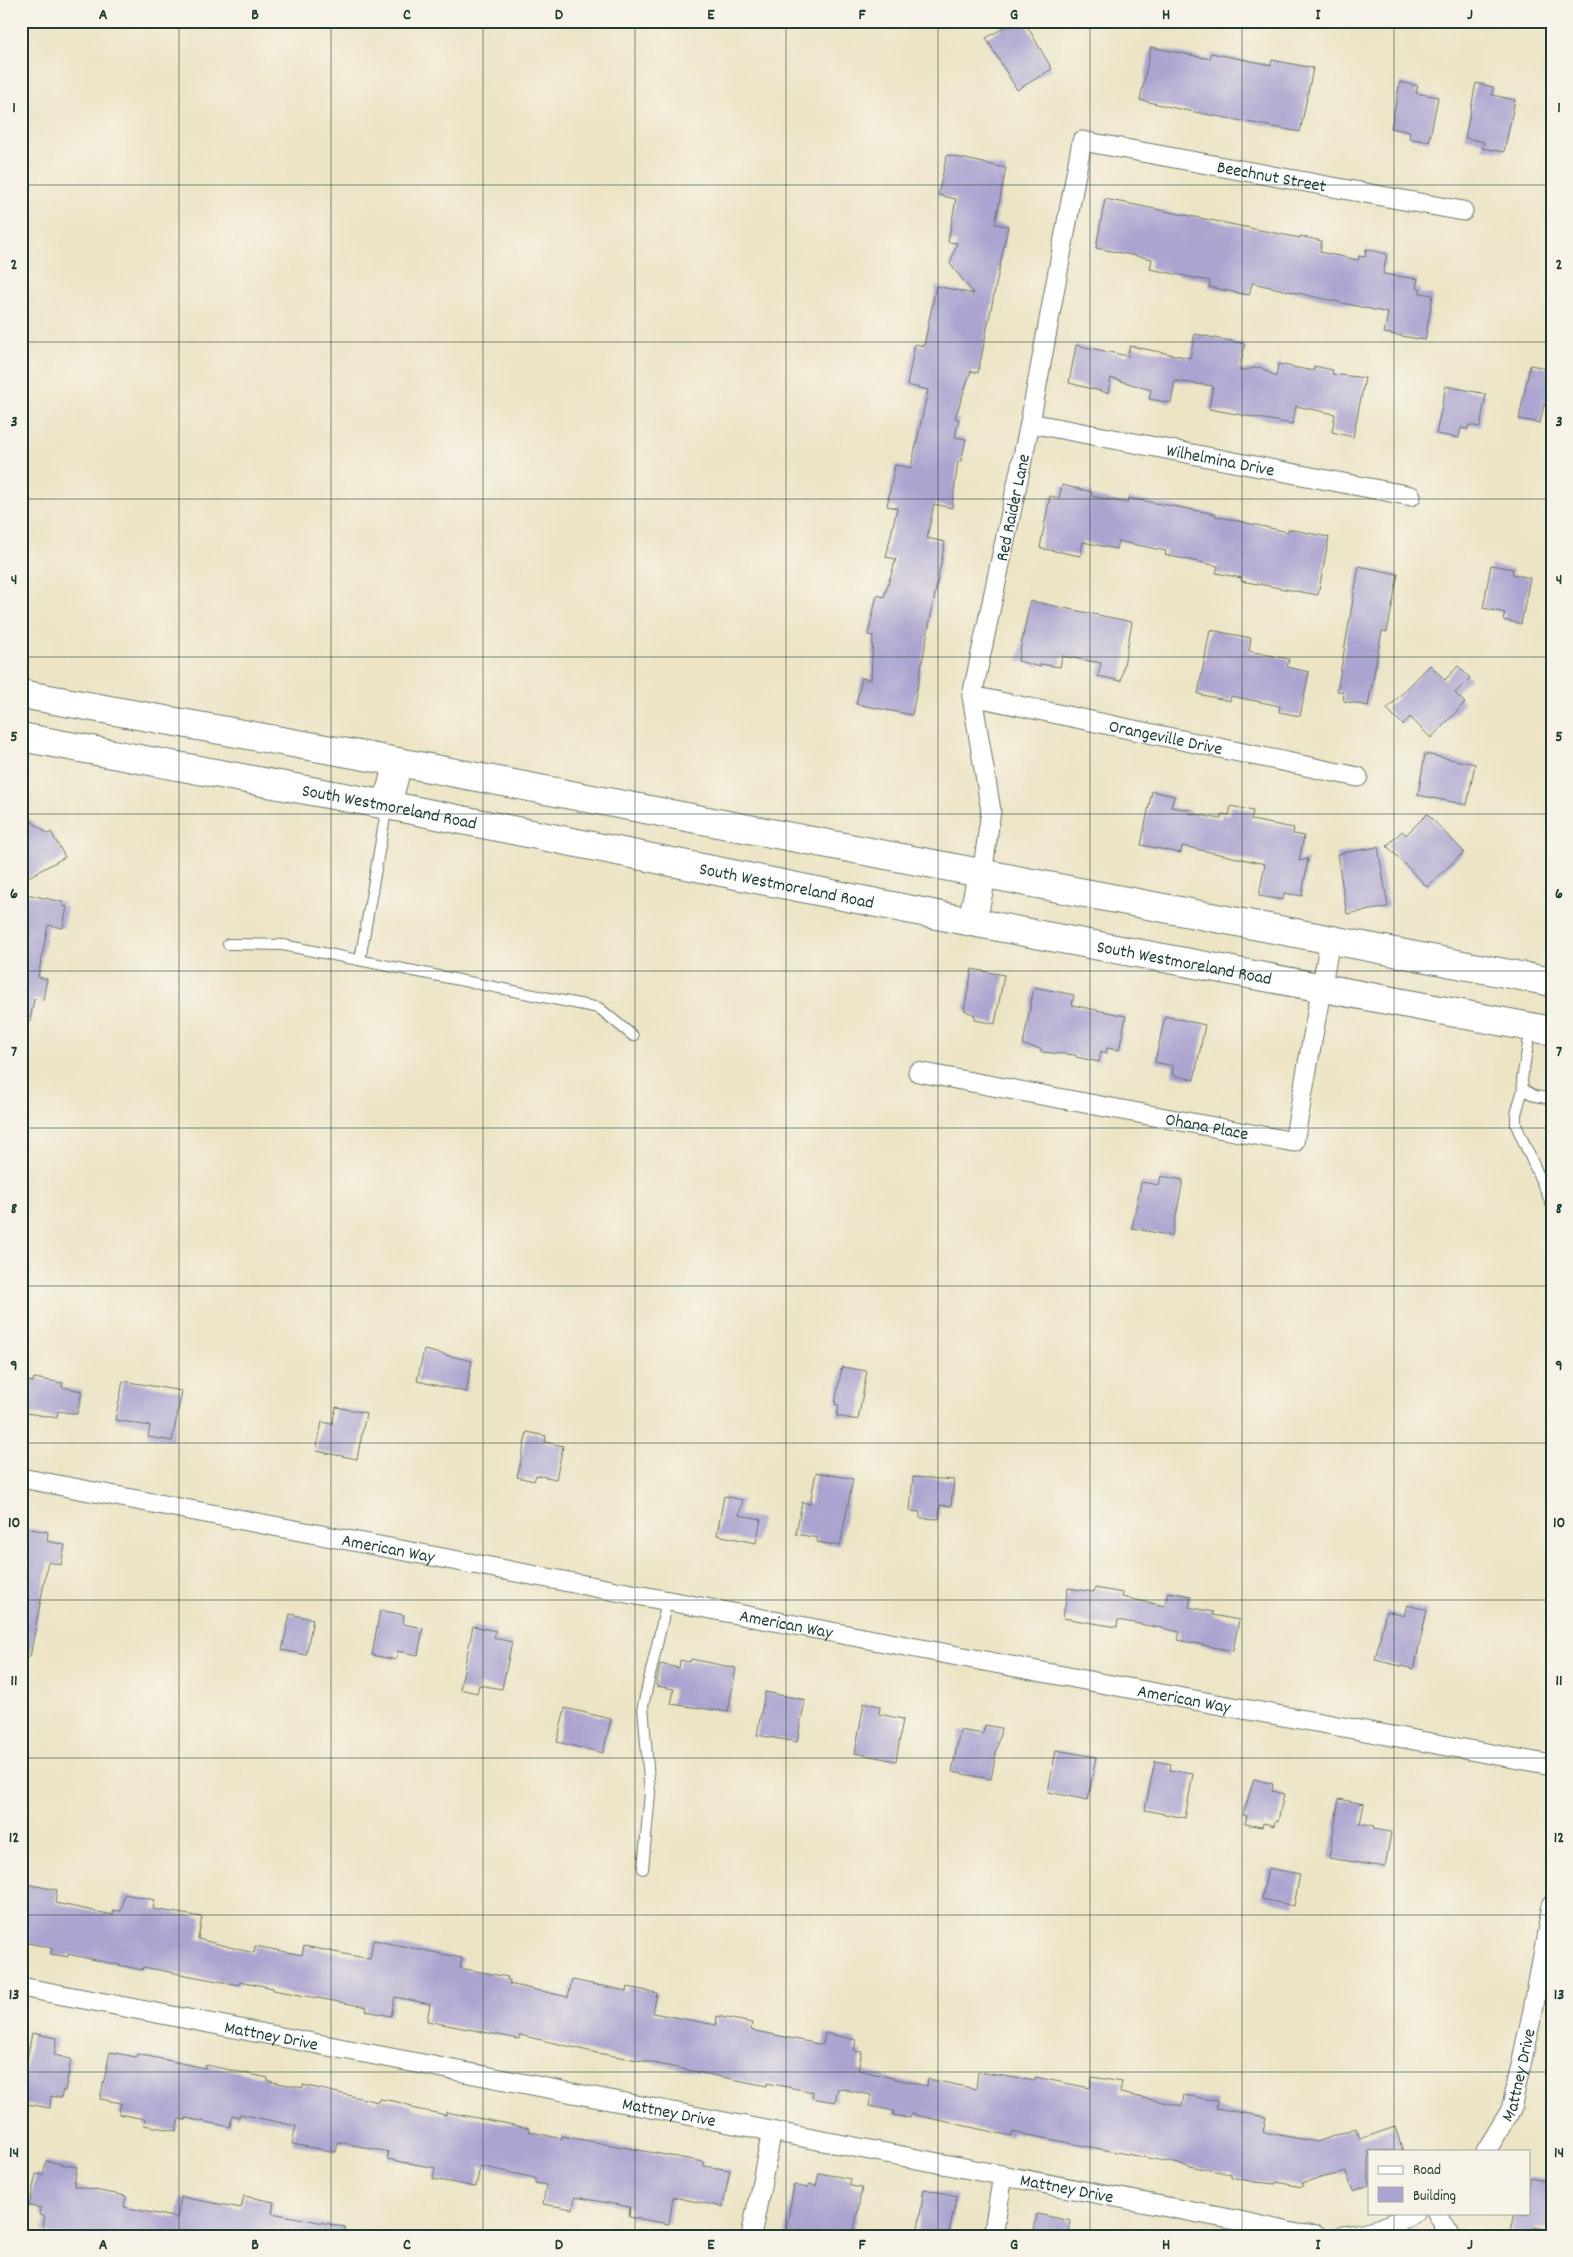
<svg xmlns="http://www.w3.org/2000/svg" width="1573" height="2257" font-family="Dekko,sans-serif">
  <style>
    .building { fill: #aba4d0 }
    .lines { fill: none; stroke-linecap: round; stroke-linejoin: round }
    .service-casing { stroke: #677767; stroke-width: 12 }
    .minor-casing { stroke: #677767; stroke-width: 21 }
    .secondary-casing { stroke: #677767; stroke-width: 30 }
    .service { stroke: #fff; stroke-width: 10 }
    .minor { stroke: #fff; stroke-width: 19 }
    .secondary { stroke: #fff; stroke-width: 28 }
    .grid { fill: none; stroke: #1f3d34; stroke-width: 1; stroke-opacity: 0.55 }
    .labels { text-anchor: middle; stroke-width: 4.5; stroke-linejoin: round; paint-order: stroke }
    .street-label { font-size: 18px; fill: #1f3d34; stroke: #f7f3e8 }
    .neatline { fill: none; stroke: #1f3d34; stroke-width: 2 }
    .grid-label { font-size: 16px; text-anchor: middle; font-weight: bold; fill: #1f3d34 }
  </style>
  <rect width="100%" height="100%" fill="#f7f3e8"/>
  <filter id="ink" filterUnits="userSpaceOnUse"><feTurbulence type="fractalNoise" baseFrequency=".02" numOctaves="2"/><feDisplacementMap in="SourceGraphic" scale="10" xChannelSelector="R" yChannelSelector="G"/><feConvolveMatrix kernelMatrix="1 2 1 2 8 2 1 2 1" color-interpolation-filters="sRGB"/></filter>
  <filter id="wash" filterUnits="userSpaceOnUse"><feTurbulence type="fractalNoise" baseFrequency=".0096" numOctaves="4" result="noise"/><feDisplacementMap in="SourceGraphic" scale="20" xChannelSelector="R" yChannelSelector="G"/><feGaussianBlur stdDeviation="1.12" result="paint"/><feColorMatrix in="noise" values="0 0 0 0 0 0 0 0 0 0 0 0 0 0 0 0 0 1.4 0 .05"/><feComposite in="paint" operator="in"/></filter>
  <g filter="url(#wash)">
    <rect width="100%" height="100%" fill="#ece4c5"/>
    <g id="blocks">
      <path class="building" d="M1015 21H1024L1052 69 1017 90 986 38Z
        M1151 47 1210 59 1211 53 1271 65 1272 60 1313 68 1300 132 1179 109 1140 100Z
        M1400 82 1418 86 1416 93 1438 97 1429 142 1409 138 1410 132 1391 128Z
        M1476 83 1493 87 1492 95 1515 100 1504 152 1482 148 1484 142 1465 138Z
        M947 155 1006 168 995 224 1008 226 978 373 971 371 955 418 959 419 955 437 966 439 961 461H958L952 508 934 504 927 538 945 542 912 715 856 704 862 678 871 680 873 636 868 635 877 595 884 597 896 559 886 557 897 508 887 506 895 465 911 468 928 390 907 385 915 344 924 346 936 286 974 294 950 264 957 243 948 242 956 199 938 195Z
        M1105 199 1300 238V236L1322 241 1320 252 1358 260 1359 256 1365 257 1366 249 1387 254 1383 274 1418 279 1416 288 1420 289V293L1433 295 1425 340 1384 333 1388 313 1252 283 1249 295 1209 287 1210 281 1150 269 1152 259 1096 248Z
        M1195 334 1245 344 1239 371 1260 367 1276 377 1278 364 1313 371 1314 366 1333 370 1332 374 1365 378 1353 437 1332 432 1335 414 1296 406 1292 424 1209 409 1213 386 1175 381 1171 403 1149 399 1151 390 1111 378 1108 393 1069 383 1076 345 1128 356 1130 346 1190 358Z
        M1530 365 1552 369 1550 406 1544 405 1540 423 1519 419Z
        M1446 386 1486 394 1480 427 1469 425 1468 429 1461 428 1459 438 1436 434Z
        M1062 485 1092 492 1091 496 1127 503 1128 498 1216 514 1215 516 1288 532V529L1329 537 1318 595 1241 581 1242 578 1216 573 1218 566 1165 555 1166 551 1118 541 1116 549 1083 542 1080 556 1040 548 1050 496 1059 498Z
        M1491 565 1513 569 1512 574 1530 578 1521 624 1503 620 1505 613 1483 608Z
        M1359 566 1398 574 1387 632 1382 631 1368 706 1344 701 1343 692 1337 691Z
        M1030 601 1132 622 1121 681 1098 676 1101 663 1062 656 1060 667 1040 664V667L1018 661Z
        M1210 630 1251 638 1249 651 1289 659 1287 667 1309 672 1300 716 1279 712 1280 706 1231 696 1230 701 1198 694Z
        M1430 665 1445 680 1458 666 1470 678 1455 693 1465 703 1431 738 1410 717 1403 725 1387 709Z
        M1425 754 1475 764 1467 805 1418 795Z
        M1152 791 1174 796 1171 807 1190 810 1189 813 1221 819 1222 814 1229 815 1231 806 1253 811 1251 820 1294 828 1293 834 1304 836 1299 861 1308 859 1302 896 1284 893 1283 900 1259 896 1265 864 1182 846 1181 853 1141 845Z
        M21 813 48 834 51 832 65 857 21 881Z
        M1427 814 1464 852 1427 887 1387 846 1402 831 1406 835Z
        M1378 847 1388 907 1347 914 1337 854Z
        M21 893 63 902 62 906 67 907 63 928 48 925 38 977 47 979 43 1000 34 999 30 1021 21 1020Z
        M972 969 1004 975 995 1024 975 1020V1015L964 1010Z
        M1034 987 1074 995 1072 1005 1126 1016 1119 1050 1107 1048 1106 1053 1101 1051 1099 1062 1076 1057V1055L1041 1052V1049L1023 1045Z
        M1165 1016 1205 1025 1194 1080 1172 1075 1173 1066 1155 1062Z
        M1161 1176 1183 1180 1172 1236 1132 1228 1141 1182 1159 1185Z
        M424 1350 472 1361 466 1392 417 1381Z
        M842 1367 867 1371 858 1420 837 1416 839 1405 835 1404Z
        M34 1378 63 1383 62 1387 82 1391 77 1414 58 1411 57 1418 21 1412V1380L33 1382Z
        M123 1381 182 1391 172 1441 148 1437 150 1426 115 1420Z
        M336 1407 366 1413 357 1459 316 1451 322 1422 332 1424Z
        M527 1432 546 1436 545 1442 563 1446 556 1479 536 1475 534 1481 517 1477Z
        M816 1472 853 1479 840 1546 817 1542 818 1538 796 1534 802 1502 810 1504Z
        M913 1477 954 1480 951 1506 940 1505 939 1519 920 1518V1512L910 1511Z
        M724 1496 743 1500 739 1515 761 1519 756 1543 717 1535Z
        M21 1527 48 1532 47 1541 65 1545 61 1565 48 1562 30 1657 21 1656Z
        M1068 1588 1094 1592 1095 1588 1123 1593 1122 1597 1165 1606 1168 1592 1191 1596 1189 1607 1213 1612 1212 1615 1239 1620 1233 1651 1178 1640 1180 1632 1161 1628 1118 1620 1117 1627 1063 1618Z
        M1407 1605 1427 1610 1414 1669 1375 1660 1386 1611 1404 1616Z
        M380 1610 404 1615 403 1624 423 1628 418 1655 397 1651 396 1660 372 1655Z
        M290 1614 313 1619 306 1655 282 1650Z
        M473 1626 496 1631 494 1638 512 1642 502 1689 479 1685 477 1693 460 1689Z
        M691 1659 736 1668 728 1712 671 1704 674 1689 656 1686 660 1664 679 1668 680 1660 690 1662Z
        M765 1692 805 1700 797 1742 757 1735Z
        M864 1703 880 1706 879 1714 903 1719 896 1761 855 1753Z
        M565 1708 611 1719 603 1753 557 1742Z
        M985 1725 1001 1728 991 1779 952 1772 960 1730 983 1734Z
        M1056 1750 1096 1757 1088 1800 1048 1792Z
        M1155 1761 1171 1764 1170 1770 1193 1774 1185 1818 1145 1810Z
        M1254 1779 1273 1784 1272 1791 1284 1794 1278 1821 1275 1820 1274 1826 1263 1823 1262 1827 1245 1824 1247 1816 1243 1815Z
        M1339 1799 1364 1804 1360 1823 1374 1826 1373 1829 1391 1832 1385 1867 1329 1858Z
        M1268 1868 1300 1874 1294 1906 1262 1899Z
        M21 1883 57 1890 55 1903 113 1915 114 1910 121 1911 124 1894 155 1900 153 1909 202 1917 198 1939 254 1953 255 1946 302 1955 304 1946 370 1959 373 1940 462 1958 460 1968 508 1977 507 1980H510L509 1984 568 1997 572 1980 627 1991 628 1987 657 1993 653 2013 716 2025 717 2016 752 2023 751 2030 823 2045 825 2033 856 2040 854 2051 862 2052 858 2070 927 2086 928 2079 976 2089 978 2072 1035 2081V2077L1090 2088 1092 2077 1122 2082 1120 2093 1182 2106 1184 2095 1217 2101 1216 2108 1266 2117 1263 2132 1317 2142 1356 2128 1360 2139 1395 2127 1403 2151H1369V2185L1353 2191 1346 2172 1303 2182 1302 2187 1276 2182V2184L1254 2182 1231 2177V2174L1012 2132 1011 2136 911 2114 910 2118 893 2115 894 2111 869 2106 871 2095 838 2088 835 2102 812 2098 813 2092 767 2083V2086L643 2061 597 2053 520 2035 519 2039 427 2021 430 2004 395 1997 391 2016 366 2011 367 2007 273 1990V1988L240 1981 239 1985 143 1967 142 1970 68 1954V1957L51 1954 52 1948 23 1942 27 1923 21 1921Z
        M32 2033 57 2038 54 2055 71 2059 65 2091 63 2090 61 2098 51 2096 50 2108 21 2103V2092Z
        M110 2052 136 2057 137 2054 205 2068 206 2065 268 2078V2081L303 2088V2085L378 2102 379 2099 394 2101 412 2106 411 2108 446 2115V2112L529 2128 528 2131 562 2139V2136L704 2162V2166L730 2170 723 2207 673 2197 669 2224 629 2217 630 2207 575 2197 573 2209 543 2204 546 2185 535 2183V2178L480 2166 476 2187 433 2179 435 2168 387 2159 389 2152 338 2142 336 2152 292 2144 296 2126 240 2114 239 2117 232 2115 230 2127 186 2118V2120L179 2119 176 2131 144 2125 145 2119 119 2114 121 2103 100 2099Z
        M46 2161 77 2167 74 2186 126 2196 124 2207 177 2218 181 2197 241 2208 244 2196 274 2202 272 2213 345 2227 344 2236H66L42 2231 45 2216 40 2215 41 2208 29 2206 36 2174 43 2175Z
        M819 2173 851 2179 850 2186 862 2188 853 2236H785L794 2185 808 2188 809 2184 816 2186Z
        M1529 2177 1552 2181V2230L1535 2227 1534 2236 1511 2232 1515 2213H1529Z
        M924 2189 957 2196 948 2236H917Z
        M1037 2214 1071 2221 1068 2236H1033Z"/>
    </g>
  </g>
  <g filter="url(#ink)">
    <use href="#blocks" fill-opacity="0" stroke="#677767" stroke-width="1"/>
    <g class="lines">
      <g class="service-casing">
        <path id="service" d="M228 944 283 945 599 1008 633 1036
          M360 960 387 806
          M1531 1028 1522 1079 1523 1089 1535 1096 1552 1099
          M1523 1089 1516 1114V1125L1552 1205
          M643 1869 650 1793 643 1706 667 1601"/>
      </g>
      <g class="minor-casing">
        <g id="minor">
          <path id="s1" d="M1030 423 1411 496"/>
          <path id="s2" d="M972 696 1358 777"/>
          <path id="s3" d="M982 875 991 811 972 696 1030 423 1082 141 1463 211"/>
          <path id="s4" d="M918 1072 1294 1142 1330 940"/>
          <path id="s5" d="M21 1478 1095 1682 1552 1765"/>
          <path id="s6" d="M21 1987 1235 2220 1298 2234 1317 2236"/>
          <path id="s7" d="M1486 2151 1511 2110 1533 2010 1552 1905"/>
          <path d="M1437 2213 1451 2236"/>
          <path d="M751 2236 772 2131"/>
          <path d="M993 2236 1003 2175"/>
          <path d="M1343 2236C1369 2233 1392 2226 1414 2213"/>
        </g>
      </g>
      <g class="secondary-casing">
        <g id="secondary">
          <path d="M21 694 398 762 1552 982"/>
          <path id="s8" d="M21 737 387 805 972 922 1552 1031"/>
          <path d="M387 805 398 762"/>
          <path d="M972 922 982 875"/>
        </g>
      </g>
      <use href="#service" class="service"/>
      <use href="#minor" class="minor"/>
      <use href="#secondary" class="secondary"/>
    </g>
  </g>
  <path class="grid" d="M179 21V2236M331 21V2236M483 21V2236M635 21V2236M786 21V2236M938 21V2236M1090 21V2236M1242 21V2236M1394 21V2151M21 185H1552M21 342H1552M21 499H1552M21 657H1552M21 814H1552M21 971H1552M21 1128H1552M21 1286H1552M21 1443H1552M21 1600H1552M21 1758H1552M21 1915H1552M21 2072H1552M1394 2213V2236"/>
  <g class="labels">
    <g class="street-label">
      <text dy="6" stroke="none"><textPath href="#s3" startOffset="940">Beechnut Street</textPath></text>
      <text dy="6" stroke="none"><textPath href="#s1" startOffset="194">Wilhelmina Drive</textPath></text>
      <text dy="6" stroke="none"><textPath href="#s3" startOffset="374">Red Raider Lane</textPath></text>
      <text dy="6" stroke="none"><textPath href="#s2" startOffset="198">Orangeville Drive</textPath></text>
      <text dy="6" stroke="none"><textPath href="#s8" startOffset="375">South Westmoreland Road</textPath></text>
      <text dy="6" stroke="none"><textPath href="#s8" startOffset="780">South Westmoreland Road</textPath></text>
      <text dy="6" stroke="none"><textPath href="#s8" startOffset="1185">South Westmoreland Road</textPath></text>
      <text dy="6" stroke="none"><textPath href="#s4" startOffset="294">Ohana Place</textPath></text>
      <text dy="6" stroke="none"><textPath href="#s5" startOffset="374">American Way</textPath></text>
      <text dy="6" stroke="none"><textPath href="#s5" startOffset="779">American Way</textPath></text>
      <text dy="6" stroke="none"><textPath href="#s5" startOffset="1184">American Way</textPath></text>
      <text dy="6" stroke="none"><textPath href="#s6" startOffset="255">Mattney Drive</textPath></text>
      <text dy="6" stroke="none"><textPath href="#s7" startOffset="84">Mattney Drive</textPath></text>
      <text dy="6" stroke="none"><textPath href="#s6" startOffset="660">Mattney Drive</textPath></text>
      <text dy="6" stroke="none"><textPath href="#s6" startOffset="1065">Mattney Drive</textPath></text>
    </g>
  </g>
  <rect width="1573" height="2257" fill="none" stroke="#f7f3e8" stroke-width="55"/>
  <rect x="1368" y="2150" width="162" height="65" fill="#f7f3e8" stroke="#a1aaa0"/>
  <rect x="1378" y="2166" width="25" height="8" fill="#ffffff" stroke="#a1aaa0"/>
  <text x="1413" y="2174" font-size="15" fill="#1f3d34">Road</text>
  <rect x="1378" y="2187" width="25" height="15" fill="#aba4d0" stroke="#a1aaa0"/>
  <text x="1413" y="2200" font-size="15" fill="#1f3d34">Building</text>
  <rect x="28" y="28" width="1518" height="2202" class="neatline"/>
  <g class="grid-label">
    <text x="103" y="19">A</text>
    <text x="255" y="19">B</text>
    <text x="407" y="19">C</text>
    <text x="559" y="19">D</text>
    <text x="711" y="19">E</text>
    <text x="862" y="19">F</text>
    <text x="1014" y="19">G</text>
    <text x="1166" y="19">H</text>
    <text x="1318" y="19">I</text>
    <text x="1470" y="19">J</text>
    <text x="14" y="112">1</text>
    <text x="1559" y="112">1</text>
    <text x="14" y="269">2</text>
    <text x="1559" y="269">2</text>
    <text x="14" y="426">3</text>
    <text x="1559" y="426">3</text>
    <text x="14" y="584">4</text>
    <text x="1559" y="584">4</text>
    <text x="14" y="741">5</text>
    <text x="1559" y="741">5</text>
    <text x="14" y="898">6</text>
    <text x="1559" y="898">6</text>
    <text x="14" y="1056">7</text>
    <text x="1559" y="1056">7</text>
    <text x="14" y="1213">8</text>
    <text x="1559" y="1213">8</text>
    <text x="14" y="1370">9</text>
    <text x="1559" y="1370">9</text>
    <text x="14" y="1527">10</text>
    <text x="1559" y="1527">10</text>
    <text x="14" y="1685">11</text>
    <text x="1559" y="1685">11</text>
    <text x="14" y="1842">12</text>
    <text x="1559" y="1842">12</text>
    <text x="14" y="1999">13</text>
    <text x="1559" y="1999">13</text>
    <text x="14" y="2157">14</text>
    <text x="1559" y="2157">14</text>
    <text x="103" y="2249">A</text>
    <text x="255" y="2249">B</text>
    <text x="407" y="2249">C</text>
    <text x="559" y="2249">D</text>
    <text x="711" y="2249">E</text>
    <text x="862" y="2249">F</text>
    <text x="1014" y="2249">G</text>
    <text x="1166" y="2249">H</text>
    <text x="1318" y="2249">I</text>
    <text x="1470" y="2249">J</text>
  </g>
</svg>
